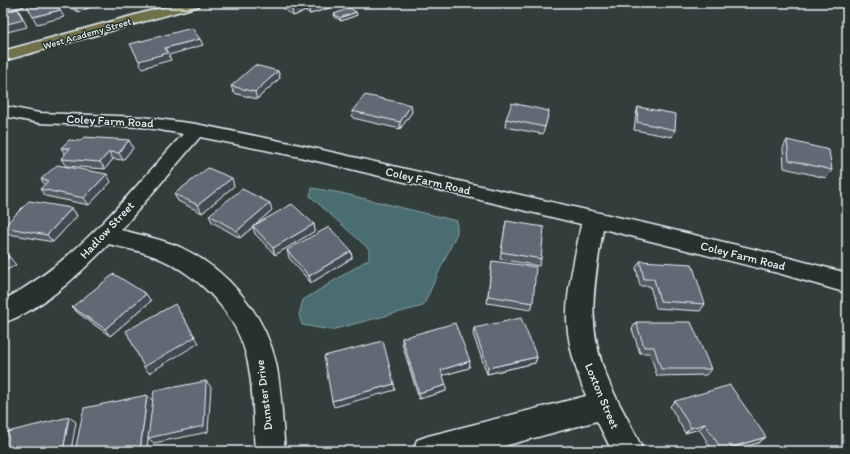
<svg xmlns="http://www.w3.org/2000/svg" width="850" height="454" font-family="Itim,sans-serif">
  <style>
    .water { fill: #4a6d70; stroke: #89a2a6 }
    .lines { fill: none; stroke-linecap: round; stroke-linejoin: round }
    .minor-casing { stroke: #e8f1f8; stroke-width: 3 }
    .major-casing { stroke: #e8f1f8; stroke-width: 3 }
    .minor { fill: #26332d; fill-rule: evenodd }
    .major { fill: #70704a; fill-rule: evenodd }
    .wall { fill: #535b64; stroke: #e8f1f8 }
    .shaded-wall { fill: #434a51; stroke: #e8f1f8 }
    .building { fill: #606a74; stroke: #e8f1f8 }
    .labels { text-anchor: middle; stroke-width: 3; stroke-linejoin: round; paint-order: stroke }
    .far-street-label { font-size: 10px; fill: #e8f1f8; stroke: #26332d }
    .street-label { font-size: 12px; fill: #e8f1f8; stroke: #26332d }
  </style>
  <rect width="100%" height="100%" fill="#323e3b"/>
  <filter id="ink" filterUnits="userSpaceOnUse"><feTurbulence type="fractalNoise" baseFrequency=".025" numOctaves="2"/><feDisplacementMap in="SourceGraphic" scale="8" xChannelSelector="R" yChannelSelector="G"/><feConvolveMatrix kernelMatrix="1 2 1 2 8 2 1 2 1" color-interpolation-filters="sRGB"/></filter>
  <g filter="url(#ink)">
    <path class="water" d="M312 188 341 193 457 221V233L423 306 331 330 302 325 299 315 303 300 369 259V249L310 196Z"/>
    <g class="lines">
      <g class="minor-casing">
        <path id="minor" d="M3 3H25L23 6 3 11Z
          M3 106 39 113 142 117 196 124 300 145 648 224 778 255 847 273V293L778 273 603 229C594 285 585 325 608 380 618 404 633 426 643 451H612L597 421 485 451H413L417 440 428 436 586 396C577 372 568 347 567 321 566 289 576 256 581 224L300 157 200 137 121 230C141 235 161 239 180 247 227 269 264 312 276 363 282 392 282 422 285 451H255C253 422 254 391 248 363 239 315 200 275 156 257 141 251 124 248 109 244 78 275 45 308 3 323V300C77 262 128 194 183 134L142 127 39 123 3 116Z"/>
      </g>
      <g class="major-casing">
        <path id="major" d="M179 3H201L199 6 3 61V51Z"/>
      </g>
      <use href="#minor" class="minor"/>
      <use href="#major" class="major"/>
    </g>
    <path class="wall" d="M65 3H101L78 12 66 5Z
      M282 3H342V4L310 14 306 11 293 16 284 9Z
      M356 12 357 15 341 21 335 17 334 14Z
      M278 71 280 78 257 99 234 93 231 86Z
      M638 107 675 130 672 137 634 130 636 114Z
      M352 111 412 112 400 129 353 118Z
      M549 111 543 134 505 127 506 119Z
      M787 140 832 170 826 178 784 168 783 148Z
      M61 148H133L123 160 113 159 105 169 66 166 61 159 65 154Z
      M41 179 111 182 89 205 45 196 40 189 45 185Z
      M234 186 202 213 178 201 174 194Z
      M72 208 77 216 53 242 9 234 3 227Z
      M272 210 254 226 314 224 315 231 275 255 255 234 253 227 240 238 212 222 209 215Z
      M506 221 541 259 539 266 500 259Z
      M287 250 351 251 352 258 311 283 289 258Z
      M492 261 533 303 531 310 487 303Z
      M640 261 705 304 700 311 656 308 650 286H640L636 268Z
      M151 301 110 336 78 313 72 307Z
      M636 322 711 369 706 375 657 376 650 353H640L632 329Z
      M474 328 537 357 535 363 487 374 473 334Z
      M402 338 469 368 443 375 446 391 419 399 402 344Z
      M675 401 766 437 758 443 730 451H713L699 429 685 433 670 406Z"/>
    <path class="shaded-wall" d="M80 3H101L78 12 74 5Z
      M324 3H342V4L310 14 309 8Z
      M305 5 306 11 293 16 292 9Z
      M18 9 22 16 27 27 3 33V25Z
      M60 10 64 17 37 24 33 17Z
      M356 12 357 15 341 21 340 18Z
      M200 39 203 45 169 55 171 60 142 68 139 61 165 48Z
      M278 71 280 78 257 99 255 92Z
      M411 105 412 112 400 129V122Z
      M129 140 133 148 123 160 119 153Z
      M109 152 113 159 105 169 100 162Z
      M107 174 111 182 89 205 84 198Z
      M232 178 234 186 202 213 198 205Z
      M270 203 272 210 240 238 237 231Z
      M72 208 77 216 53 242 47 235Z
      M314 224 315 231 275 255 273 248Z
      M3 249 16 265 3 272Z
      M351 251 352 258 311 283 309 276Z
      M146 294 151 301 110 336 105 329Z
      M179 311 199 343 149 373 144 367Z
      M537 357 535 363 487 374 488 368Z
      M470 361 469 368 441 376V370Z
      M206 381 211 387 208 432 154 443 148 438 147 451H140L147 395 153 401Z
      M394 384 395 390 334 407 332 401Z
      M446 385V391L419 399V393Z
      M69 417 76 422 71 451H63Z
      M705 424 699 429 685 433 691 428Z
      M766 437 758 443 730 451H721Z"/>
    <path class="building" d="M40 3H55L60 10 33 17 27 6Z
      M70 3H80L74 5Z
      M283 3H324L309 8 305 5 292 9Z
      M350 8 356 12 340 18 334 14Z
      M18 9 23 20 3 25V13Z
      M192 28 200 39 165 48 168 53 139 61 130 44Z
      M255 65 278 71 255 92 231 86Z
      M365 95 411 105 400 122 352 111Z
      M512 103 549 111 545 127 506 119Z
      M638 107 676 114 675 130 637 122Z
      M84 137 129 140 119 153 109 152 100 162 61 159 70 148H61L69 140 80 141Z
      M787 140 829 150 832 170 789 160Z
      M57 165 107 174 84 198 40 189 48 181 41 179Z
      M208 168 232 178 198 205 174 194Z
      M242 189 270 203 237 231 209 215Z
      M29 201 72 208 47 235 3 227Z
      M292 204 314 224 273 248 253 226Z
      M506 221 544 227 541 259 501 252Z
      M329 227 351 251 309 276 287 250Z
      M3 250 9 258 3 261Z
      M492 261 536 267 533 303 488 296Z
      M640 261 692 264 705 304 660 301 654 279H644Z
      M114 274 146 294 105 329 72 307Z
      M175 304 195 337 144 367 126 331Z
      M521 318 537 357 488 368 474 328Z
      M636 322H691L711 369H661L654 347H644Z
      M455 323 470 361 441 370 446 385 419 393 402 338Z
      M383 341 394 384 332 401 324 356Z
      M206 381 204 426 148 438 154 391Z
      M730 385 766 437 722 450 705 424 691 428 675 401Z
      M147 395 140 451H75L84 408Z
      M69 417 63 451H3V433Z"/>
  </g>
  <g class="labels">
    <g class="far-street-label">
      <text transform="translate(87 33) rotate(-16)" y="4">West Academy Street</text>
    </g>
    <g class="street-label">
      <text transform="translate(110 121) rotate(3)" y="4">Coley Farm Road</text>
      <text transform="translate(428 181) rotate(13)" y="4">Coley Farm Road</text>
      <text transform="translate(107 230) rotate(-47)" y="4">Hadlow Street</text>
      <text transform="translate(743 256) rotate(14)" y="4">Coley Farm Road</text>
      <text transform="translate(264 395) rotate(-97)" y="4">Dunster Drive</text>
      <text transform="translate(602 396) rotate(67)" y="4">Loxton Street</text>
    </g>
  </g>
  <rect width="850" height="454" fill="none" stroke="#26332d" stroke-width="16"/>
  <rect x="8" y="8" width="834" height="438" fill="none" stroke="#e8f1f8" stroke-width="1.5" filter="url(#ink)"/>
</svg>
